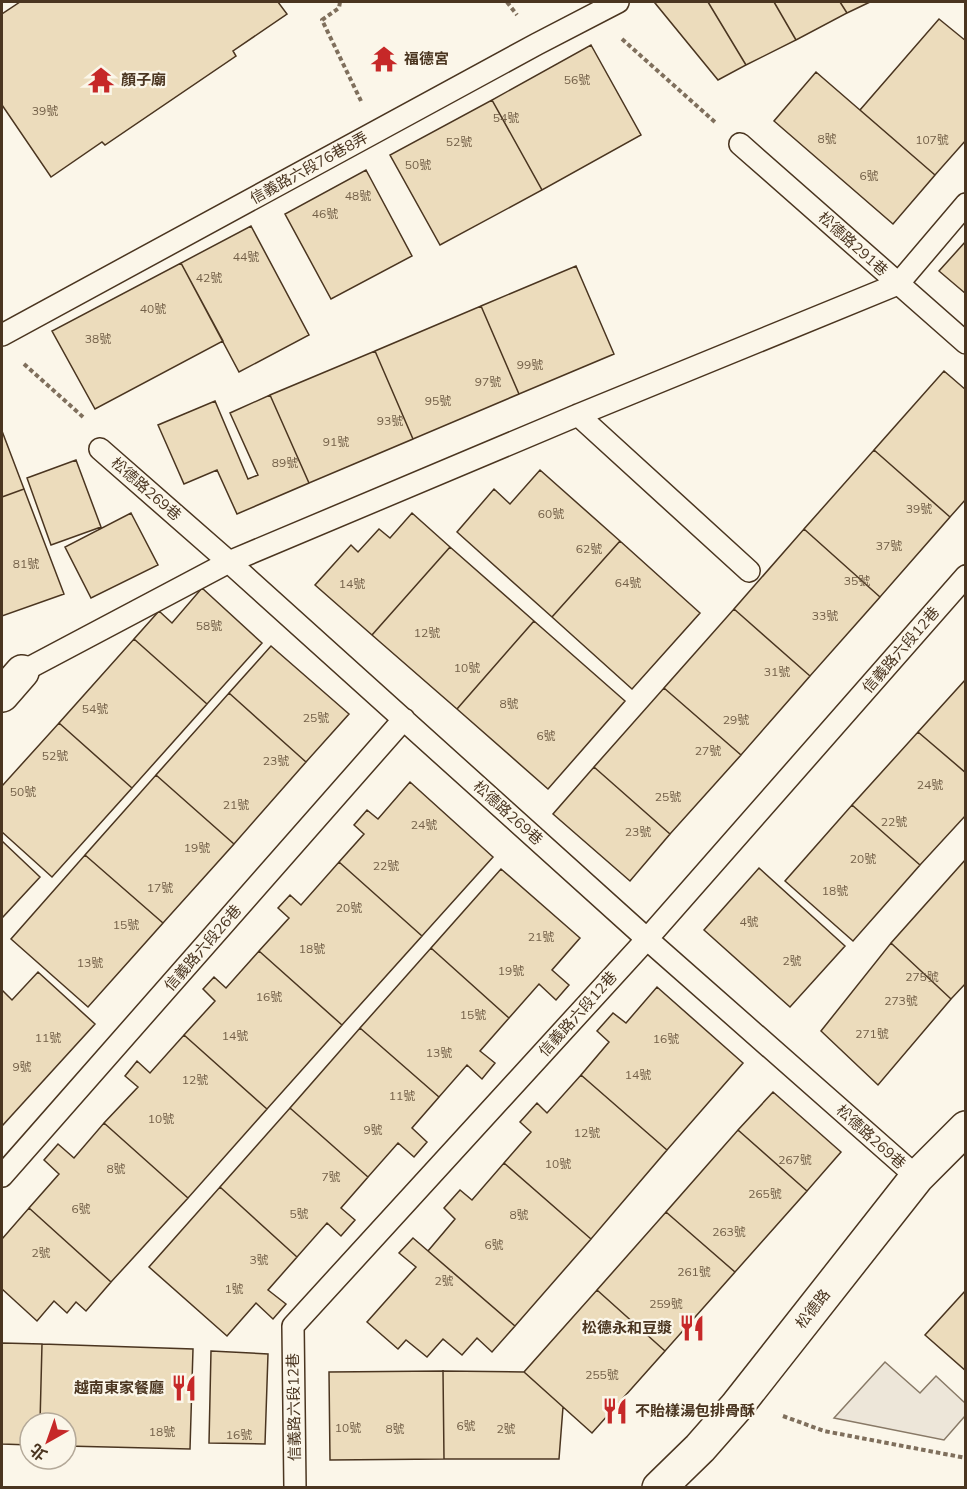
<svg xmlns="http://www.w3.org/2000/svg" width="967" height="1489" font-family="Mulish,'Noto Sans TC',sans-serif">
  <style>
    .green { fill: #ede6d9; stroke: #887966; stroke-width: 1.5 }
    .building { fill: #ecdcbc; stroke: #4a3520; stroke-width: 1.5 }
    .lines { fill: none; stroke-linecap: round; stroke-linejoin: round }
    .lane-casing { stroke: #4a3520; stroke-width: 24 }
    .street-casing { stroke: #4a3520; stroke-width: 36 }
    .secondary-casing { stroke: #4a3520; stroke-width: 36 }
    .path { stroke: #7f6f5c; stroke-width: 4; stroke-dasharray: 4.5 3; stroke-linecap: butt }
    .lane { stroke: #fbf6e9; stroke-width: 21 }
    .street { stroke: #fbf6e9; stroke-width: 33 }
    .secondary { stroke: #fbf6e9; stroke-width: 33 }
    .labels { text-anchor: middle; stroke-width: 4.5; stroke-linejoin: round; paint-order: stroke }
    .number-label { font-size: 12px; fill: #725f47 }
    .poi-label { font-size: 15px; font-weight: bold; fill: #4a3520; stroke: #fbf6e9; text-anchor: start }
    .street-label { font-size: 15px; fill: #4a3520; stroke: #fbf6e9 }
  </style>
  <rect width="100%" height="100%" fill="#fbf6e9"/>
  <path class="green" d="M885 1362 920 1393 936 1376 965 1403V1416L944 1440 834 1418Z"/>
  <path class="building" d="M20 2H278L287 14 233 51 236 56 105 145 102 142 51 177 2 105V14Z
    M658 2H708L746 65 718 80 655 3Z
    M708 2H774L796 40 746 65Z
    M774 2H840L847 13 796 40Z
    M840 2H870L847 13Z
    M939 19 966 41V140L935 175 860 110Z
    M591 45 641 135 542 190 492 100Z
    M816 72 935 175 893 224 774 121Z
    M492 100 542 190 440 245 390 155Z
    M366 170 412 256 331 299 285 214Z
    M251 226 309 335 239 372 181 263Z
    M966 241V294L939 271Z
    M181 263 223 341 95 409 52 331Z
    M576 266 614 354 519 394 481 306Z
    M481 306 519 394 413 439 375 351Z
    M375 351 413 439 309 483 270 395Z
    M944 371 966 390V499L950 517 874 450Z
    M270 395 309 483 237 514 217 470 184 484 158 425 215 401 248 479 258 475 230 413Z
    M2 431 24 489 2 497Z
    M874 450 950 517 880 597 804 529Z
    M76 460 101 527 51 545 27 478Z
    M540 470 620 541 552 617 457 532 494 489 510 504Z
    M24 489 64 594 2 616V497Z
    M131 513 158 565 91 598 65 547Z
    M412 513 450 547 372 635 315 585 351 545 358 552 379 529 390 538Z
    M804 529 880 597 810 676 734 609Z
    M620 541 700 613 632 689 552 617Z
    M450 547 534 621 457 709 372 635Z
    M202 588 262 643 207 704 134 639 159 611 172 623Z
    M734 609 810 676 741 755 664 688Z
    M534 621 625 701 548 789 457 709Z
    M134 639 207 704 132 788 59 723Z
    M271 646 349 714 306 762 229 693Z
    M966 679V773L918 732Z
    M664 688 741 755 670 834 594 767Z
    M229 693 306 762 234 844 156 775Z
    M59 723 132 788 52 877 2 832V786Z
    M918 732 966 773V815L920 865 852 805Z
    M594 767 670 834 630 881 553 814Z
    M156 775 234 844 163 923 85 855Z
    M410 782 493 857 422 936 339 862 364 834 354 825 367 810 378 819Z
    M852 805 920 865 853 941 785 881Z
    M2 841 40 877 2 918Z
    M85 855 163 923 88 1007 11 939Z
    M966 859V983L951 999 891 943Z
    M339 862 422 936 342 1025 259 951 289 918 278 908 290 895 301 905Z
    M759 868 845 946 790 1007 704 930Z
    M501 869 580 938 552 970 569 985 556 1000 539 984 509 1018 431 948Z
    M891 943 951 999 878 1085 821 1031Z
    M431 948 509 1018 480 1051 495 1063 482 1079 467 1065 439 1097 360 1028Z
    M259 951 342 1025 267 1109 184 1035 215 1001 203 989 214 977 226 988Z
    M38 972 95 1024 2 1126V990L12 1000Z
    M657 987 743 1063 667 1150 581 1075 609 1042 597 1031 613 1013 626 1023Z
    M360 1028 439 1097 412 1128 427 1142 414 1157 398 1143 368 1177 290 1108Z
    M184 1035 267 1109 188 1198 104 1123 138 1087 125 1076 137 1061 150 1073Z
    M581 1075 667 1150 591 1239 504 1163 531 1132 520 1122 537 1103 547 1113Z
    M773 1092 841 1152 807 1191 738 1130Z
    M290 1108 368 1177 341 1208 355 1220 341 1236 327 1223 297 1257 220 1187Z
    M104 1123 188 1198 111 1282 29 1208 59 1174 44 1160 58 1144 74 1158Z
    M738 1130 807 1191 735 1272 666 1212Z
    M504 1163 591 1239 515 1326 428 1251 455 1219 444 1208 460 1190 472 1200Z
    M220 1187 297 1257 268 1290 286 1304 273 1319 256 1303 227 1336 149 1267Z
    M29 1208 111 1282 86 1311 76 1302 67 1313 54 1301 37 1321 2 1289V1239Z
    M666 1212 735 1272 665 1351 597 1290Z
    M413 1238 515 1326 492 1352 477 1338 462 1355 443 1339 427 1357 406 1340 398 1349 367 1322 416 1267 399 1253Z
    M597 1290 665 1351 592 1433 524 1372Z
    M966 1290V1371L925 1335Z
    M2 1343 42 1344 40 1423H30V1445L2 1444Z
    M42 1344 193 1349 190 1449 66 1446V1423H40Z
    M211 1351 268 1354 265 1444 209 1443Z
    M443 1371 524 1372 563 1407 559 1459H444Z
    M443 1371 444 1459 330 1460 329 1372Z"/>
  <g class="lines">
    <g class="lane-casing">
      <path id="lane" d="M740 144 966 343
        M2 335 537 44 618 2
        M578 415 749 571
        M100 449 229 562 647 939 917 1177
        M10 678 229 562 578 415 898 284 966 204
        M2 1176 404 719
        M295 1488 293 1326 647 939 966 576"/>
    </g>
    <g class="street-casing">
      <path id="street" d="M2 695 22 672"/>
    </g>
    <g class="secondary-casing">
      <path id="secondary" d="M659 1488 700 1448 736 1407 917 1177 966 1128"/>
    </g>
    <path class="path" d="M340 2 339 8 322 20 361 101
      M507 2 517 15
      M622 39 715 122
      M24 364 83 417
      M783 1416 824 1431 966 1458"/>
    <use href="#lane" class="lane"/>
    <use href="#street" class="street"/>
    <use href="#secondary" class="secondary"/>
  </g>
  <defs>
    <g id="temple-bare" transform="scale(2.07)"><path d="M0-6L5-2H3V0L6.5 2.5H4V6H1.5V3h-3V6H-4V2.5H-6.5L-3 0V-2H-5Z" fill="#c62828" stroke="#fbf6e9" stroke-width="2.5" paint-order="stroke"/></g>
    <g id="restaurant-bare" transform="scale(2.07)"><path d="M-5-6h1v4h1v-4h1v4h1v-4h1v5L-1.5 .5V6h-2V.5L-5-1ZM5-6V6H3V1.5H1.5Q1.5-4 5-6Z" fill="#c62828" stroke="#fbf6e9" stroke-width="2.5" paint-order="stroke"/></g>
  </defs>
  <g fill-rule="evenodd">
    <use href="#temple-bare" x="384" y="59"/>
    <use href="#temple-bare" x="101" y="80"/>
    <use href="#restaurant-bare" x="692" y="1328"/>
    <use href="#restaurant-bare" x="184" y="1388"/>
    <use href="#restaurant-bare" x="615" y="1411"/>
  </g>
  <g class="labels">
    <g class="number-label">
      <text x="577" y="84">56號</text>
      <text x="45" y="115">39號</text>
      <text x="506" y="122">54號</text>
      <text x="827" y="143">8號</text>
      <text x="932" y="144">107號</text>
      <text x="459" y="146">52號</text>
      <text x="418" y="169">50號</text>
      <text x="869" y="180">6號</text>
      <text x="358" y="200">48號</text>
      <text x="325" y="218">46號</text>
      <text x="246" y="261">44號</text>
      <text x="209" y="282">42號</text>
      <text x="153" y="313">40號</text>
      <text x="98" y="343">38號</text>
      <text x="530" y="369">99號</text>
      <text x="488" y="386">97號</text>
      <text x="438" y="405">95號</text>
      <text x="390" y="425">93號</text>
      <text x="336" y="446">91號</text>
      <text x="285" y="467">89號</text>
      <text x="919" y="513">39號</text>
      <text x="551" y="518">60號</text>
      <text x="889" y="550">37號</text>
      <text x="589" y="553">62號</text>
      <text x="26" y="568">81號</text>
      <text x="857" y="585">35號</text>
      <text x="628" y="587">64號</text>
      <text x="352" y="588">14號</text>
      <text x="825" y="620">33號</text>
      <text x="209" y="630">58號</text>
      <text x="427" y="637">12號</text>
      <text x="467" y="672">10號</text>
      <text x="777" y="676">31號</text>
      <text x="509" y="708">8號</text>
      <text x="95" y="713">54號</text>
      <text x="316" y="722">25號</text>
      <text x="736" y="724">29號</text>
      <text x="546" y="740">6號</text>
      <text x="708" y="755">27號</text>
      <text x="55" y="760">52號</text>
      <text x="276" y="765">23號</text>
      <text x="930" y="789">24號</text>
      <text x="23" y="796">50號</text>
      <text x="668" y="801">25號</text>
      <text x="236" y="809">21號</text>
      <text x="894" y="826">22號</text>
      <text x="424" y="829">24號</text>
      <text x="638" y="836">23號</text>
      <text x="197" y="852">19號</text>
      <text x="863" y="863">20號</text>
      <text x="386" y="870">22號</text>
      <text x="160" y="892">17號</text>
      <text x="835" y="895">18號</text>
      <text x="349" y="912">20號</text>
      <text x="749" y="926">4號</text>
      <text x="126" y="929">15號</text>
      <text x="541" y="941">21號</text>
      <text x="312" y="953">18號</text>
      <text x="792" y="965">2號</text>
      <text x="90" y="967">13號</text>
      <text x="511" y="975">19號</text>
      <text x="922" y="981">275號</text>
      <text x="269" y="1001">16號</text>
      <text x="901" y="1005">273號</text>
      <text x="473" y="1019">15號</text>
      <text x="872" y="1038">271號</text>
      <text x="235" y="1040">14號</text>
      <text x="48" y="1042">11號</text>
      <text x="666" y="1043">16號</text>
      <text x="439" y="1057">13號</text>
      <text x="22" y="1071">9號</text>
      <text x="638" y="1079">14號</text>
      <text x="195" y="1084">12號</text>
      <text x="402" y="1100">11號</text>
      <text x="161" y="1123">10號</text>
      <text x="373" y="1134">9號</text>
      <text x="587" y="1137">12號</text>
      <text x="795" y="1164">267號</text>
      <text x="558" y="1168">10號</text>
      <text x="116" y="1173">8號</text>
      <text x="331" y="1181">7號</text>
      <text x="765" y="1198">265號</text>
      <text x="81" y="1213">6號</text>
      <text x="299" y="1218">5號</text>
      <text x="519" y="1219">8號</text>
      <text x="729" y="1236">263號</text>
      <text x="494" y="1249">6號</text>
      <text x="41" y="1257">2號</text>
      <text x="259" y="1264">3號</text>
      <text x="694" y="1276">261號</text>
      <text x="444" y="1285">2號</text>
      <text x="234" y="1293">1號</text>
      <text x="666" y="1308">259號</text>
      <text x="602" y="1379">255號</text>
      <text x="466" y="1430">6號</text>
      <text x="348" y="1432">10號</text>
      <text x="395" y="1433">8號</text>
      <text x="506" y="1433">2號</text>
      <text x="162" y="1436">18號</text>
      <text x="239" y="1439">16號</text>
    </g>
    <g class="poi-label">
      <text x="404" y="64">福德宮</text>
      <text x="121" y="85">顏子廟</text>
      <text x="672" y="1333" text-anchor="end">松德永和豆漿</text>
      <text x="164" y="1393" text-anchor="end">越南東家餐廳</text>
      <text x="635" y="1416">不貽樣湯包排骨酥</text>
    </g>
    <g class="street-label">
      <text transform="translate(309 168) rotate(-29)" y="5">信義路六段76巷8弄</text>
      <text transform="translate(853 244) rotate(42)" y="5">松德路291巷</text>
      <text transform="translate(146 489) rotate(41)" y="5">松德路269巷</text>
      <text transform="translate(901 650) rotate(-49)" y="5">信義路六段12巷</text>
      <text transform="translate(508 813) rotate(42)" y="5">松德路269巷</text>
      <text transform="translate(203 948) rotate(-49)" y="5">信義路六段26巷</text>
      <text transform="translate(578 1014) rotate(-48)" y="5">信義路六段12巷</text>
      <text transform="translate(871 1137) rotate(42)" y="5">松德路269巷</text>
      <text transform="translate(813 1309) rotate(-52)" y="5">松德路</text>
      <text transform="translate(294 1407) rotate(-91)" y="5">信義路六段12巷</text>
    </g>
  </g>
  <rect width="967" height="1489" fill="none" stroke="#4a3520" stroke-width="6"/>
  <g transform="translate(48 1441) rotate(220)"><circle r="28" fill="#fbf6e9" stroke="#b4a999" stroke-width="1.5"/>
  <path d="M0-4.5L10 22L0 15L-10 22Z" fill="#c62828"/>
  <text y="-9" font-size="16" font-weight="bold" text-anchor="middle" fill="#4a3520">北</text>
  </g>
</svg>
